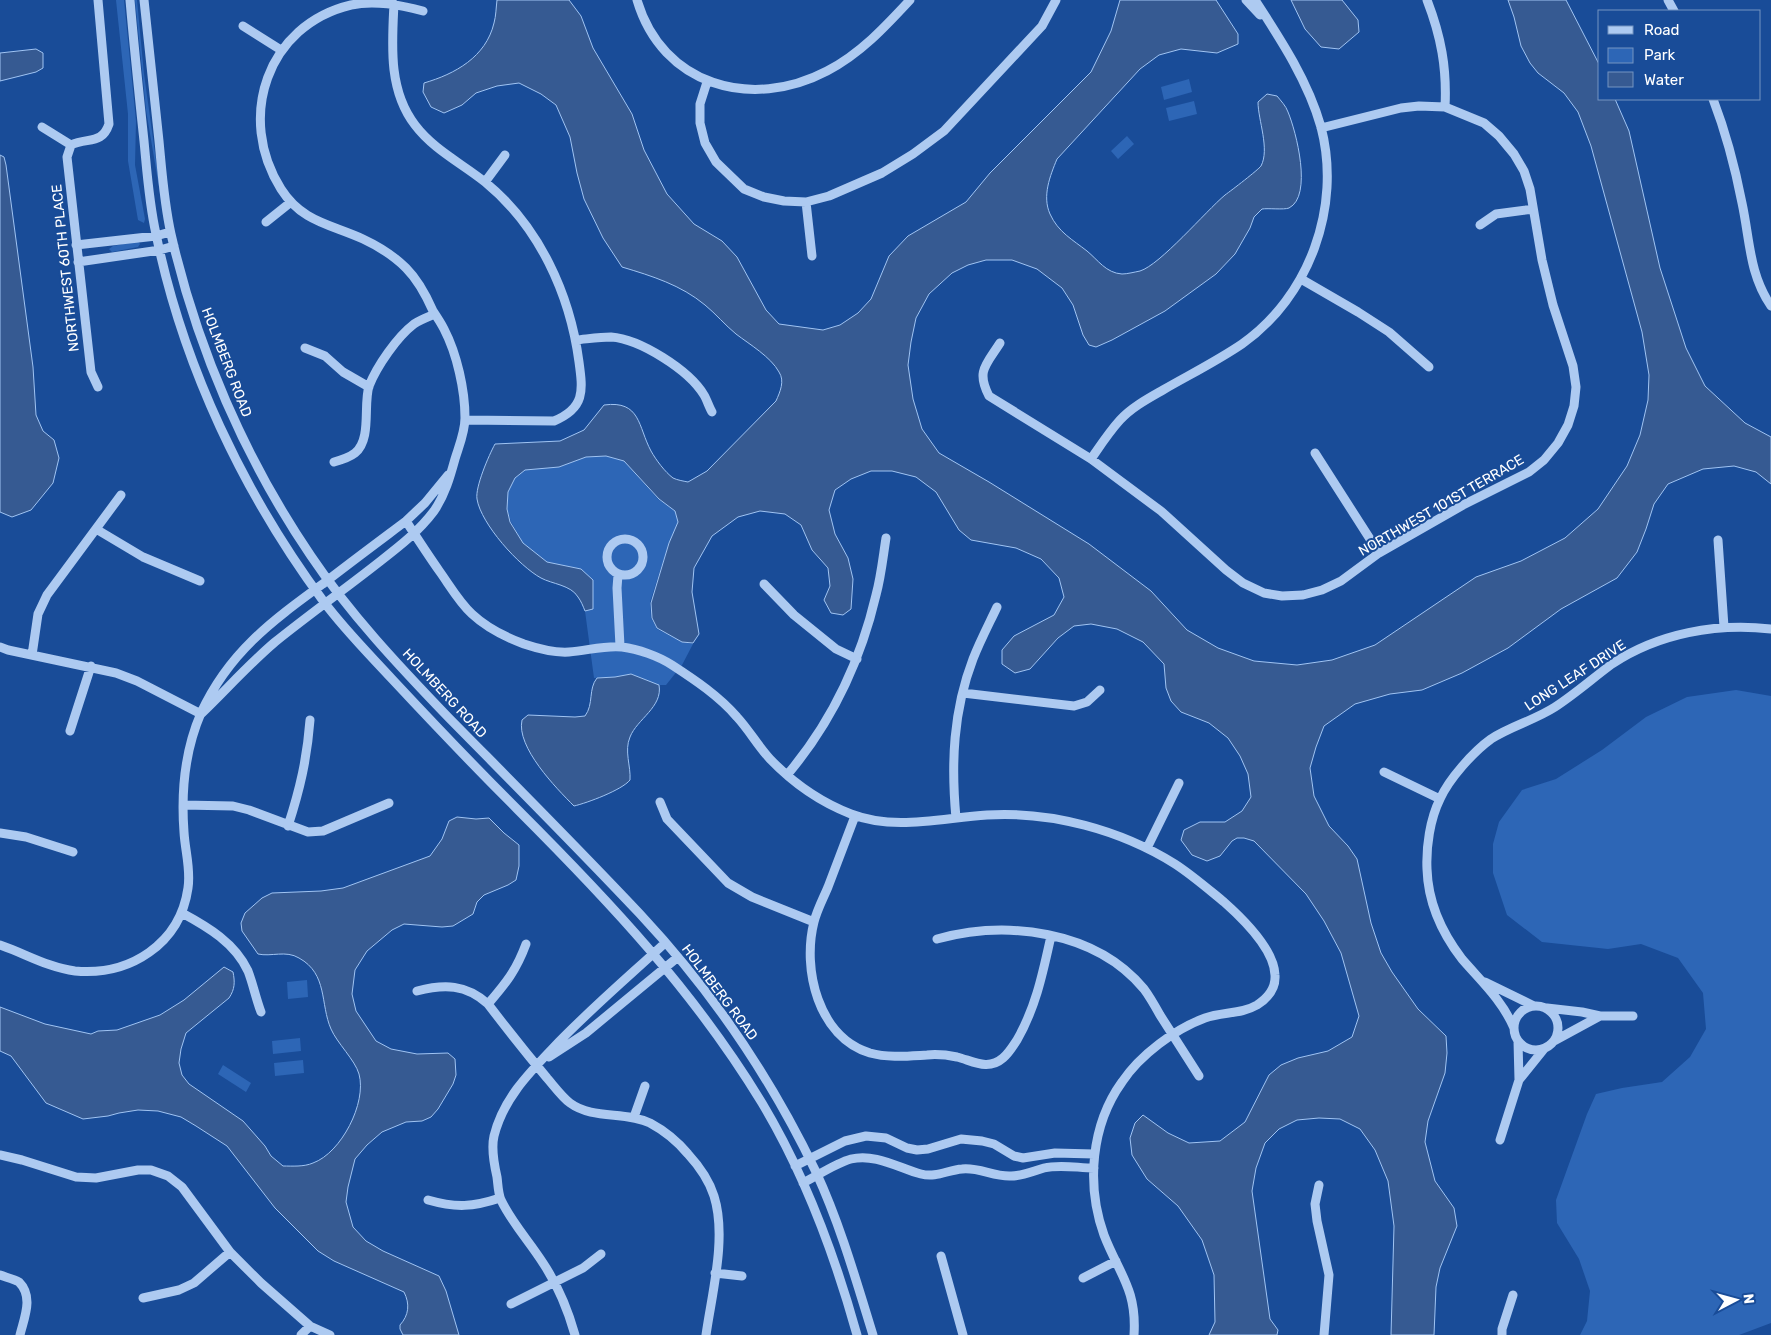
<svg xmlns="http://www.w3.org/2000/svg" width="1771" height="1335" font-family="Rubik,sans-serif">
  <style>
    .green { fill: #2d66b6 }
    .water { fill: #365a92; stroke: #a0c4f3 }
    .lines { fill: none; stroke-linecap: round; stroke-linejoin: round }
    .minor { stroke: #adcaf1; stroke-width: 9 }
    .labels { text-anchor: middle; stroke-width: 4; stroke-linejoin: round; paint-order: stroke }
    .street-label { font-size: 14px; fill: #fff; stroke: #194c98 }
  </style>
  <rect width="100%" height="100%" fill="#194c98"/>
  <path class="green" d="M116 0H124L136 121 135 165 145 219 144 223 138 220 128 161V114Z
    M135 0H137L144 74 164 217 146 110Z
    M1189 79 1192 92 1164 100 1161 87Z
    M1194 101 1197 114 1169 121 1166 108Z
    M1127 136 1134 144 1118 159 1111 151Z
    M138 241 140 244 138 247 112 252 109 249 113 246Z
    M606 456 624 461 658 499 675 511 679 522 669 543 650 602 651 618 657 629 682 642 693 644 682 665 666 685H659L631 674 615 677 594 678 585 611 593 609 592 580 581 569 547 562 523 543 511 522 507 509 508 492 515 478 525 469 559 467 586 457Z
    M1736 690 1771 696V1323L1739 1335H1580L1587 1321 1590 1291 1579 1259 1557 1223 1556 1200 1587 1114 1596 1094 1622 1088 1662 1082 1690 1057 1706 1029 1703 993 1678 958 1641 944 1608 949 1542 942 1507 915 1493 873V844L1499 822 1522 790 1556 779 1602 750 1646 717 1687 697Z
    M307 980 308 997 288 999 287 982Z
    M300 1038 301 1051 273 1054 272 1041Z
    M303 1060 304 1073 275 1076 274 1063Z
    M223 1065 251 1083 246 1092 218 1074Z"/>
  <path class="water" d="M497 0H569L581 16 593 48 632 114 644 150 667 194 694 224 722 241 737 257 766 310 779 324 823 330 840 325 858 313 871 299 889 256 908 236 966 202 990 173 1091 72 1111 31 1120 0H1216L1238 34V44L1217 53 1181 49 1159 55 1140 69 1057 159C1050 176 1042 196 1050 214 1058 232 1073 240 1087 251 1098 260 1106 273 1122 274 1127 274 1135 272 1140 271 1160 265 1206 211 1225 195 1232 190 1258 170 1261 166 1270 149 1258 120 1258 102L1267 94 1277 96C1281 101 1286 106 1288 112 1296 131 1313 196 1289 208 1284 210 1268 208 1262 209L1254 217 1250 228 1235 254 1216 274 1165 311 1112 340 1096 347 1089 345 1083 335 1073 305 1062 288 1037 269 1012 260H986L968 265 952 273 929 294 916 318 911 342 908 365 913 399 922 429 939 453 989 482 1089 544 1151 591 1187 630 1218 648 1254 661 1297 665 1332 660 1375 645 1476 577 1521 561 1565 538 1598 509 1627 466 1640 435 1648 400 1649 375 1642 332 1591 146 1578 112 1564 93 1538 73 1530 63 1521 46 1514 17 1508 0H1566L1600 66V99H1615L1629 131 1660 268 1686 348 1705 386 1745 423 1771 437V484L1756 472 1734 466 1703 469 1668 484 1654 504 1646 529 1637 552 1617 578 1561 609 1508 648 1462 673 1422 690 1390 694 1355 704 1324 726 1316 747 1310 768 1314 796 1329 826 1348 846 1357 859 1371 923 1381 953 1392 972 1418 1009 1446 1036 1447 1053 1445 1073 1428 1121 1425 1142 1435 1181 1454 1208 1457 1226 1440 1268 1436 1287 1434 1335H1391L1394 1226 1388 1181 1375 1150 1360 1129 1340 1119 1319 1118 1297 1120 1279 1129 1265 1143 1256 1168 1252 1191 1270 1319 1278 1330 1277 1335H1209L1215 1322 1214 1275 1202 1240 1178 1206 1147 1179 1132 1155 1130 1138 1135 1123 1143 1115 1168 1133 1189 1143 1220 1141 1245 1122 1269 1075 1281 1065 1298 1058 1328 1051 1352 1037 1359 1016 1341 953 1324 921 1306 894 1254 841 1244 838H1237L1232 841 1220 856 1207 861 1192 855 1181 840 1184 830 1200 822H1225L1242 811 1251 797 1248 774 1240 756 1228 738 1209 723 1181 712 1171 701 1166 688 1164 664 1143 642 1117 629 1091 624 1074 626 1058 638 1030 669 1015 673 1002 664V650L1014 636 1054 615 1064 597 1059 578 1041 559 1016 548 971 540 959 530 936 492 916 477 892 471H871L851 479 835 490 829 510 835 534 848 558 853 579 851 609 843 615 831 613 824 600 830 586 828 568 812 550 801 525 785 514 760 511 738 517 712 536 694 568 692 592 699 634 693 643 682 642 657 628 652 618 651 603 669 543 678 522 675 511 659 499 624 461 606 456 586 457 559 467 525 470 515 478 508 492 507 509 510 522 523 543 547 562 581 569 593 580V609L585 611C583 606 581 601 578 597 571 585 552 584 541 578 519 566 481 524 477 499 475 487 489 455 495 444L560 441 584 430 604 405C641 400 638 427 651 451 656 460 665 472 673 478 677 480 683 481 688 482L707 471 776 401C780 392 785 381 779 372 771 357 749 344 736 334 725 325 716 314 705 305 681 285 652 276 622 267L603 238 584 199 577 173 570 137 556 105 541 94 519 83 497 86 476 93 462 105 444 113 431 107 423 92 424 83C455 74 486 57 494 23 496 16 496 8 497 0Z
    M1291 0H1342L1358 20 1359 32 1339 49 1321 47 1305 29Z
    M36 49 43 53V68L36 72 0 81V53Z
    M0 155 4 157 6 165 33 367 36 415 43 431 54 440 59 458 53 483 31 510 12 517 0 512Z
    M631 674 659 685C663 707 637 719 630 737 624 751 631 766 630 780 622 790 587 803 574 806 556 788 516 747 522 720L528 715 575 717 585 716C594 704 588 689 597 678L615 677Z
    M457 817 476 819 489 818 504 833 519 845V866L516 880 508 885 484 895 477 902 473 914 453 926 442 927 404 924 392 930 367 951 355 970 352 994 356 1011 376 1041 391 1049 417 1054 448 1053 455 1059 456 1075 453 1084 438 1109 431 1117 422 1121 406 1122 382 1132 367 1145 355 1159 348 1187 346 1202 353 1227 366 1241 383 1251 439 1276 446 1291 459 1335H403L400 1329V1325C409 1315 410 1304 404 1292L334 1261 318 1251 275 1208 227 1146 196 1126 181 1117 158 1111 138 1110 119 1113 108 1116 83 1119 46 1103 11 1056 0 1051V1007L45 1024 91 1034 98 1031 117 1030 160 1015 184 1000 224 967 233 972C235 982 235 989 229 998L186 1033 181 1049 179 1063 182 1075 189 1084 243 1121 265 1146 271 1156 283 1166C292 1166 304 1167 313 1163 341 1153 367 1103 359 1074 355 1060 337 1043 331 1029 320 1004 328 974 299 958 286 950 271 957 258 954L242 931 241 923 245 913 262 898 272 893 321 891 343 888 430 856 442 839 449 821Z"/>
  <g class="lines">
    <path class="minor" d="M130 0C134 47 139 94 144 141 147 172 149 203 156 234 183 366 244 494 324 602 344 629 369 654 392 679 433 723 474 766 517 809 609 901 694 991 762 1103 804 1173 835 1256 857 1335
      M144 0C149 47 154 94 159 141 162 172 164 203 171 234 197 348 245 459 311 556 350 614 399 666 448 717 512 782 577 847 640 914 711 990 771 1078 816 1172 840 1224 856 1280 873 1335
      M637 0C662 85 751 111 827 71 860 54 885 27 910 0
      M1246 0 1260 15
      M1668 0 1674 11
      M394 4C392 44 388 90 415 125 433 149 461 163 485 182 539 226 570 294 579 362 583 391 585 408 554 421L465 420
      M243 26 281 50
      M707 82 700 104V123L705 143 716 162 744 189 764 197 784 201 806 202 829 196 882 173 913 154 944 131 1042 26 1056 0
      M1713 99C1726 133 1735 167 1742 203 1750 240 1749 274 1771 306
      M42 127 71 145
      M1321 128 1401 108 1419 106 1445 107
      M485 182 505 155
      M806 202 812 256
      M266 222 291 202
      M1480 225 1496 214 1533 209
      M76 245 156 236 170 232
      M78 262 160 250 174 246
      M1301 279 1358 312 1389 332 1429 367
      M576 340C587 339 600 337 611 337 640 339 689 370 704 395 707 400 709 407 712 412
      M1000 343C986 365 976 371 989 396L1091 459 1161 511 1226 570 1243 583 1264 593 1282 596 1303 595 1322 590 1341 581 1379 553 1463 505 1529 472 1544 460 1558 443 1568 425 1574 406 1576 387 1573 366 1553 305 1542 260 1530 189 1524 171 1514 154 1499 136 1484 123 1445 107C1447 68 1441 36 1427 0
      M305 348 325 356 343 372 369 387
      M98 387 91 372 67 157 71 145C88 137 102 145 109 124L98 0
      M1315 453 1379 553
      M1091 459C1100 446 1109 432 1120 420 1132 407 1149 398 1163 390 1189 375 1217 361 1242 344 1309 297 1342 207 1321 127 1308 81 1281 40 1255 0
      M334 462C341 460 350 457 355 453 372 439 363 405 369 386 377 366 397 337 414 324 420 320 428 317 435 314
      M406 521C417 538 428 555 440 572 450 586 459 602 472 614 487 628 505 637 524 644 539 649 554 653 569 652 586 651 605 645 622 647 638 649 658 656 672 665 695 680 719 696 737 717 749 730 758 746 770 759 793 783 820 802 851 814 895 831 941 818 987 815 1051 811 1121 830 1175 864 1192 875 1208 889 1224 902 1242 918 1274 949 1275 975 1276 989 1268 998 1257 1005 1242 1014 1222 1012 1205 1018 1175 1029 1140 1055 1122 1082 1091 1125 1086 1185 1104 1235 1119 1274 1137 1289 1134 1335
      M96 529 143 557 200 581
      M607 557a18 18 0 1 1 36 0a18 18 0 1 1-36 0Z
      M1718 540 1724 627
      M618 575 617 588 620 646
      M764 584 794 615 836 649 857 659
      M0 647 8 650 116 673 137 681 201 714
      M32 655 38 614 47 595 121 495
      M963 693 1074 706 1087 702 1100 690
      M201 714C226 690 249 664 275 642 306 617 338 594 369 570 393 551 416 535 434 511 445 495 450 477 455 459 459 446 465 432 465 418 465 390 457 354 444 329 441 323 437 317 433 311 426 295 418 280 406 268 394 256 378 246 363 239 330 224 302 222 281 189 236 118 267 25 351 5 375 0 400 5 423 11
      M70 731 91 666
      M1384 772 1440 799
      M787 775C832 722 860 663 876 595 881 577 883 557 886 538
      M660 802 667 819 728 883 752 897 814 922
      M183 805 233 806 249 810 308 832 323 831 389 803
      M855 816C846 840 837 863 828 887 823 899 817 910 814 922 802 969 818 1037 870 1053 888 1058 908 1056 927 1055 937 1054 947 1055 957 1057 973 1061 988 1071 1003 1058 1009 1053 1013 1046 1017 1040 1036 1007 1043 972 1051 936
      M956 818C951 764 953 711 973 659 980 641 989 624 997 607
      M288 826C300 789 307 759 310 720
      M0 833 26 837 73 852
      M1147 848 1179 783
      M182 913C208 927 235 943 248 971 253 984 256 999 261 1012
      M937 939C1006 920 1095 930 1144 989 1150 997 1155 1006 1160 1015 1173 1035 1186 1056 1199 1076
      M0 945C24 953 49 968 75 971 130 976 180 944 188 888 191 869 185 851 184 832 181 792 185 750 201 713 229 652 272 621 324 583 351 562 378 542 406 521L425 503 448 475
      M1485 982 1534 1006
      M417 991C444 984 466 984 488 1004 507 1029 527 1054 547 1078 554 1086 562 1097 570 1103 593 1120 625 1111 650 1123 665 1131 678 1142 688 1154 699 1166 709 1180 714 1196 727 1237 712 1293 706 1335
      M488 1004C506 983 516 971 526 944
      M1514 1028a22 22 0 1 1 44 0a22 22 0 1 1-44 0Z
      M1547 1008 1582 1012 1600 1016H1633
      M1514 1028C1502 1000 1481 981 1462 959 1442 933 1428 902 1427 869 1426 847 1430 819 1440 799 1449 779 1473 752 1491 739 1511 726 1535 720 1555 707 1575 694 1593 678 1612 664 1659 633 1716 623 1771 629
      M1554 1041 1600 1016
      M549 1057 586 1033 678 957
      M1519 1080 1544 1049
      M634 1117 645 1086
      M1500 1140 1519 1080 1518 1041
      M0 1155 22 1160 76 1177 96 1178 138 1170H151L168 1176 182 1187 230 1252 261 1283 310 1326 330 1335
      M795 1166 845 1141 866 1136 886 1138 907 1148 917 1150 928 1149 961 1139 982 1141 994 1144 1014 1156 1023 1158 1055 1153 1094 1154
      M803 1183C817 1176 836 1163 851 1159 875 1153 899 1168 921 1174 936 1178 948 1170 962 1169 979 1167 994 1177 1011 1176 1023 1176 1033 1171 1044 1168 1060 1164 1078 1168 1094 1168
      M1319 1185 1315 1204 1317 1221 1329 1275 1324 1335
      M428 1200C456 1208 473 1207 500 1198
      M941 1256 963 1335
      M715 1273 742 1276
      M0 1275C5 1277 14 1279 19 1282 34 1297 24 1318 20 1335
      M1083 1278 1116 1261
      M143 1298 179 1290 194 1283 230 1252
      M511 1304 583 1268 601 1254
      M301 1335 310 1326
      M575 1335C568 1310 557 1284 543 1263 529 1241 512 1223 501 1200 498 1193 498 1184 497 1177 494 1164 491 1149 494 1136 503 1100 527 1075 552 1049 588 1011 627 978 665 943
      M1502 1335V1329L1513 1295"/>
  </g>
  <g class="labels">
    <g class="street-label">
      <text transform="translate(65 268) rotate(-96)" y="5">NORTHWEST 60TH PLACE</text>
      <text transform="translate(227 362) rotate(69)" y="5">HOLMBERG ROAD</text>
      <text transform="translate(1441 505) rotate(-30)" y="5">NORTHWEST 101ST TERRACE</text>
      <text transform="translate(1575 675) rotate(-33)" y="5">LONG LEAF DRIVE</text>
      <text transform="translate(445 693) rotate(47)" y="5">HOLMBERG ROAD</text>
      <text transform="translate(720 992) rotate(53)" y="5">HOLMBERG ROAD</text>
    </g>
  </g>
  <rect x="1598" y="10" width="162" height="90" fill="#194c98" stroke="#7594c1"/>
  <rect x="1608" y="26" width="25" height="8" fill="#adcaf1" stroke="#7594c1"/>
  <text x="1644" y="35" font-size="15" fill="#ffffff">Road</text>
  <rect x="1608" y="48" width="25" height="15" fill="#2d66b6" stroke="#7594c1"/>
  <text x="1644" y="60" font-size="15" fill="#ffffff">Park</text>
  <rect x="1608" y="72" width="25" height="15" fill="#365a92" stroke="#7594c1"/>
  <text x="1644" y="85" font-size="15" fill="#ffffff">Water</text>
  <g transform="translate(1736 1300) rotate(84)" stroke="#194c98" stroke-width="4" paint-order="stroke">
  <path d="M0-4L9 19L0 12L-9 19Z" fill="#ffffff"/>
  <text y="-8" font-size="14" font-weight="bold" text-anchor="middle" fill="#ffffff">N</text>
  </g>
</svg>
